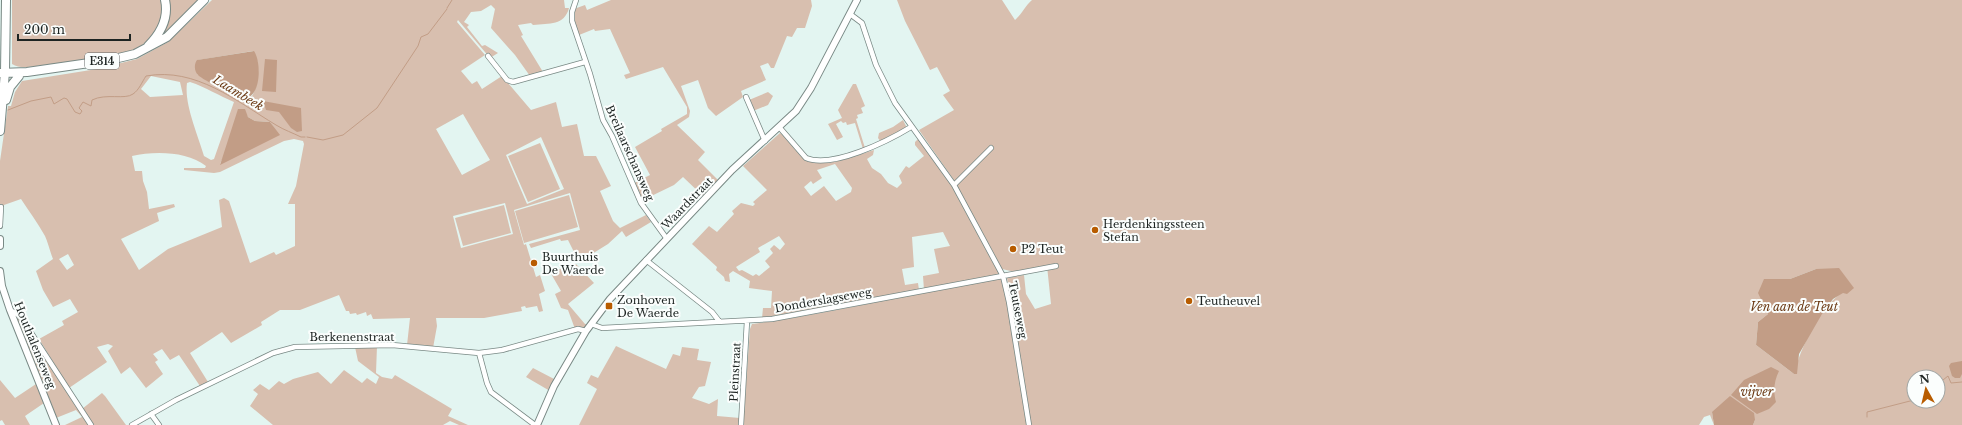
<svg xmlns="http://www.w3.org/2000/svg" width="1962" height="425" font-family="'Libre Baskerville',serif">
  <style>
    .green { fill: #d8bfaf; fill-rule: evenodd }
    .water { fill: #c29d86 }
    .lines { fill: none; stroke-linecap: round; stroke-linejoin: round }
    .stream { stroke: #c29d86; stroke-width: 1 }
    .street-casing { stroke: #798985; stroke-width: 6 }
    .secondary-casing { stroke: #798985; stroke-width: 8 }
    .highway-casing { stroke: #798985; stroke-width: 10 }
    .street { stroke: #fff; stroke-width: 4.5 }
    .secondary { stroke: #fff; stroke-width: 6 }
    .highway { stroke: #fff; stroke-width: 8 }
    .poi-dot { fill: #b85c00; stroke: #fbfefd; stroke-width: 1.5 }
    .labels { text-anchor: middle; stroke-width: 4; stroke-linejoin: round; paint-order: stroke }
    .shield { fill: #fbfefd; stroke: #606564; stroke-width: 1 }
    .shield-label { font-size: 10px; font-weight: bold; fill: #1d2422 }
    .street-label { font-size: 11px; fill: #1d2422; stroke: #fbfefd }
    .poi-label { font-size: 11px; fill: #1d2422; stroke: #fbfefd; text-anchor: start }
    .water-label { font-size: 12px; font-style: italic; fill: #6c3b16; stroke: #fbfefd }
  </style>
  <rect width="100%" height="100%" fill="#e3f5f1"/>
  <path class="green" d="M12 0H161C169 60 96 59 55 65 41 62 25 72 12 64Z
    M167 0H203L159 40Z
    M212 0H564L565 8H569C564 26 550 23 533 25L531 23 518 25 523 35 521 36 543 72 530 76 515 55 491 28 495 9 491 5 481 11 471 12 464 22 469 25 467 27 482 46 485 45 498 53 490 58 458 20 457 22 485 55 461 71 472 84 477 81 482 89 502 76 531 110 556 102 562 127 577 124 584 156H596L611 186 600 191 613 221 620 228 646 215 651 222 626 237 622 231 608 244 579 262 568 240 561 241 560 239 531 248 529 244 580 230 570 193 514 210 524 245 526 244 536 277 540 275 545 291 539 294 543 311 539 312 537 306 526 308 525 306 521 307 522 311 484 318H436L437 326 433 348 407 345 410 318 373 319 371 314 367 316 366 312 357 315 356 313 350 314 349 311H346L339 295 300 310H280L261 322 262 325 231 343 222 332 190 353 208 382 200 386 179 355 170 360 162 349 153 354 158 360 155 362 163 374 146 388 130 367 121 374 108 351 113 346 108 344 97 347 107 362 69 388 39 339 64 325 62 321 78 312 70 299 53 307 43 290 36 271 53 259C50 252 48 242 45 236 37 222 29 211 21 199L4 205V207H0V161L8 106H11L15 92 22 81 97 69 137 59 168 42ZM253 51C261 61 259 85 252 96L242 97 197 74 198 60ZM151 76 180 82 183 95 150 97 141 89ZM190 82C206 87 219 96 234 102L214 159 211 160 204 156C198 135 184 104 187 83ZM245 112 248 117 255 121 270 122 274 128 220 164ZM463 114 490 160 462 175 436 129ZM541 137 564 189 527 204 506 155ZM294 139 303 141 304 144 296 186 288 204H295V246L276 255 274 252 250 263 229 201 224 198 219 200 222 227 168 249 139 270 121 239 159 221 157 213 175 207 174 204 149 209 147 192 143 181 142 171H135L132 156C154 151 187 151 206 166L205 168H184V170L214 173 220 172 284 141ZM505 203 513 234 461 248 453 216ZM68 254 74 265 67 270 59 259Z
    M611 0H811L812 6 805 28H797L792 37 787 36 774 68H771L768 63 760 66 766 80 741 91 743 97 716 116 708 108 698 80 681 86 690 111 689 117 677 125 705 152 698 160 719 181 704 197 683 177 674 185 641 201 634 183 650 175 635 147 662 131 661 129 687 114V107L663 67 626 79 624 75 630 73 610 29 595 31 594 29 579 35 577 34 573 17 574 9 585 5 587 10Z
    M897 0H1002L1015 20C1022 14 1025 6 1032 0H1962V425H1753L1755 420 1712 412 1714 425 1710 415 1704 417 1699 425H1031L1007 278 1024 275 1026 294 1035 309 1051 304 1047 266 1015 272 1002 269 953 179 919 130 954 110 943 95 950 91 937 67 930 70 905 21ZM1816 269 1843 292C1819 308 1801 347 1794 374L1756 345 1758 322 1768 314 1764 279H1790ZM1914 377H1938V401H1914Z
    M853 84H856L865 106 861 108 863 113 857 115 858 118 856 119 865 148 863 149 855 123 847 125 846 122 843 123 841 121 836 124 843 137 837 140 828 124 842 118 838 110Z
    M768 92 773 96 768 105 753 111 749 100Z
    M903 120 907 128 881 142 878 138 879 133 893 127Z
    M780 133C789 137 796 150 803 157 818 172 857 155 874 150L873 155 867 159 872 168 881 174 888 183 897 188 902 183 899 176 906 166 909 168 924 156 915 145V142L918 139 952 185 998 270 999 274 997 277 1003 276 1028 425H743L750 329 752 324C831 313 909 295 987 279L924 290 923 276 939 273 934 249 950 246 943 232 912 237 914 267 902 269 905 285 918 283 919 290 762 318 763 308H771L772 291 749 288 750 281 733 271 729 274 730 282 725 281 724 277 716 270 717 267 692 244 709 226 717 232 734 214 732 211 741 203 753 206 755 204 753 202 767 190 743 166ZM835 164 852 188 851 192 836 201 824 186 811 196 804 187 811 181 813 184 822 178 817 170ZM779 236 785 244 780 250 774 245 770 249 773 253 765 261 770 267 759 276 756 274 753 276 742 270 739 271 736 267 760 252 758 248Z
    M540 143 560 189 528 202 508 156Z
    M569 195 578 227 524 243 515 211Z
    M504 205 511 233 463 246 455 218Z
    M576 264 594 283 568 304 585 324H588L585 328 575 329 568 310 561 308 555 294 561 291 550 272Z
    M14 315 19 316 90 425H65L82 417 76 410 56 418Z
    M377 346 376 373 382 377 392 379 395 375 452 409 448 416 468 425H459L450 421 443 425H273L250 406 258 394 253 390 260 384 269 390 279 381 284 384 293 379 318 372 331 384 344 370 362 383 367 378 376 384 379 377 358 361 355 347Z
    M616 346 666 369 673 354 680 356 682 347 699 349 697 360 711 362 705 386 699 387 692 398 709 404 718 399 717 416 740 418 739 425H579L597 389 587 383 591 375 598 378Z
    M533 368 556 380 550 391 526 377Z
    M0 380 15 398 36 384 44 403 25 416 30 425H5L2 420 0 421Z
    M102 393 105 396 126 425H93L82 409Z"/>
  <path class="water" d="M254 51C261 61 261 91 249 97 241 99 204 81 198 75 194 71 194 64 197 60Z
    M265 59 277 60 276 92 262 91Z
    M263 101 301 108 302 131 297 132 291 128 279 112 266 110Z
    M238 109H245L248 117 255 121 270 122 280 135 220 165Z
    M1839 268 1854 288 1847 294 1843 293 1833 299 1822 314 1799 354 1797 374H1794L1756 345 1758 322 1768 314 1758 293 1764 279H1790L1816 269Z
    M1962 361V374L1960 378H1955L1952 376 1949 366 1951 363Z
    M1771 367 1779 371C1774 381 1773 391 1776 402L1769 409 1757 414 1731 395 1744 380Z
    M1730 396 1754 413 1755 420 1753 425H1714L1712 412Z"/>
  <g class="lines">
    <path class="stream" d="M447 8 452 0
      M8 110 31 101 51 97 54 104 64 98 67 99 75 112 80 114 82 111 79 108 83 102 91 106 92 100C106 93 125 100 133 94 139 90 142 82 146 76 196 67 236 101 276 125 284 130 293 133 301 137H305
      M307 137 323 140 343 135 377 108 418 46 421 37 428 34 447 9
      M1938 384 1948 376 1951 383 1962 382
      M1867 417V412L1871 411 1914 400"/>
    <g class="street-casing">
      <path id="street" d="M576 0 572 12V21L590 74 603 120 612 136 641 203 667 239
        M850 14 862 23 876 65 895 103 954 185 1003 276 1009 302 1029 425
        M488 56 507 80 513 82 585 62
        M746 97 765 141
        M780 128 806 158C832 169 888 141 911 127
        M954 185 991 148
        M0 226 1 207
        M646 260 712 312 719 321
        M10 310 20 316 91 425
        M591 324 602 328 772 319 1056 266
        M479 353 487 383 491 392 535 425
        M151 414 159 425
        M132 425 176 400 273 353 295 347 392 345 479 353 502 350 578 329 586 331
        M741 425 747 321"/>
    </g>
    <g class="secondary-casing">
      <path id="secondary" d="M0 239V246
        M0 271 2 286 10 310 56 425
        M537 425 554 386 586 331 610 299 732 170 796 111 811 88 857 0"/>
    </g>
    <g class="highway-casing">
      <path id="highway" d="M148 46C161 33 169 18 165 0
        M0 73 27 72 110 60 135 54 167 37 204 0
        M6 100 10 87 19 76
        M0 131 5 72 6 0"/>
    </g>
    <use href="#street" class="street"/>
    <use href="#secondary" class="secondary"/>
    <use href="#highway" class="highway"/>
  </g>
  <g class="poi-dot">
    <circle cx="1095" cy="230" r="4"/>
    <circle cx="1013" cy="249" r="4"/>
    <circle cx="534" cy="263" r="4"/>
    <circle cx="1189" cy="301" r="4"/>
    <rect x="605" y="302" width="8" height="8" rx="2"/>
  </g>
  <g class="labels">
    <rect class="shield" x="85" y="53" width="34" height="16" rx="3"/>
    <g class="shield-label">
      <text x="102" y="65">E314</text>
    </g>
    <g class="street-label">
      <text transform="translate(630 153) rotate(66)" y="4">Breilaarschansweg</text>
      <text transform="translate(687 203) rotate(-46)" y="4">Waardstraat</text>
      <text transform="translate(823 300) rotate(-10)" y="4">Donderslagseweg</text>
      <text transform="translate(1018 310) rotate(79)" y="4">Teutseweg</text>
      <text x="352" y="341">Berkenenstraat</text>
      <text transform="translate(35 345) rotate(68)" y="4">Houthalenseweg</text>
      <text transform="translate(735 372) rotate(-87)" y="4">Pleinstraat</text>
    </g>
    <g class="poi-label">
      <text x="1103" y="228">Herdenkingssteen<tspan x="1103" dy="13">Stefan</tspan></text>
      <text x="1021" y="253">P2 Teut</text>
      <text x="542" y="261">Buurthuis<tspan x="542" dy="13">De Waerde</tspan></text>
      <text x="617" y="304">Zonhoven<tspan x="617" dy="13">De Waerde</tspan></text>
      <text x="1197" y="305">Teutheuvel</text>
    </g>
    <g class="water-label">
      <text transform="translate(238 93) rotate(31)" y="4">Laambeek</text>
      <text x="1794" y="311">Ven aan de Teut</text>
      <text x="1757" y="396">vijver</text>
    </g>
  </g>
  <g transform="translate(1926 389) rotate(352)"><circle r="19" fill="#fbfefd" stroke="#a2a7a5"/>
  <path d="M0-3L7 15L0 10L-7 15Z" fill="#b85c00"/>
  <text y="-6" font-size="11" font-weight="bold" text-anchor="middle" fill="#1d2422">N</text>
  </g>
  <path d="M18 34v6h112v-6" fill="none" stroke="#1d2422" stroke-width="2"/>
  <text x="24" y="34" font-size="12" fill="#1d2422" stroke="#fbfefd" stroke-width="3" paint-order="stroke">200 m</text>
</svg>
